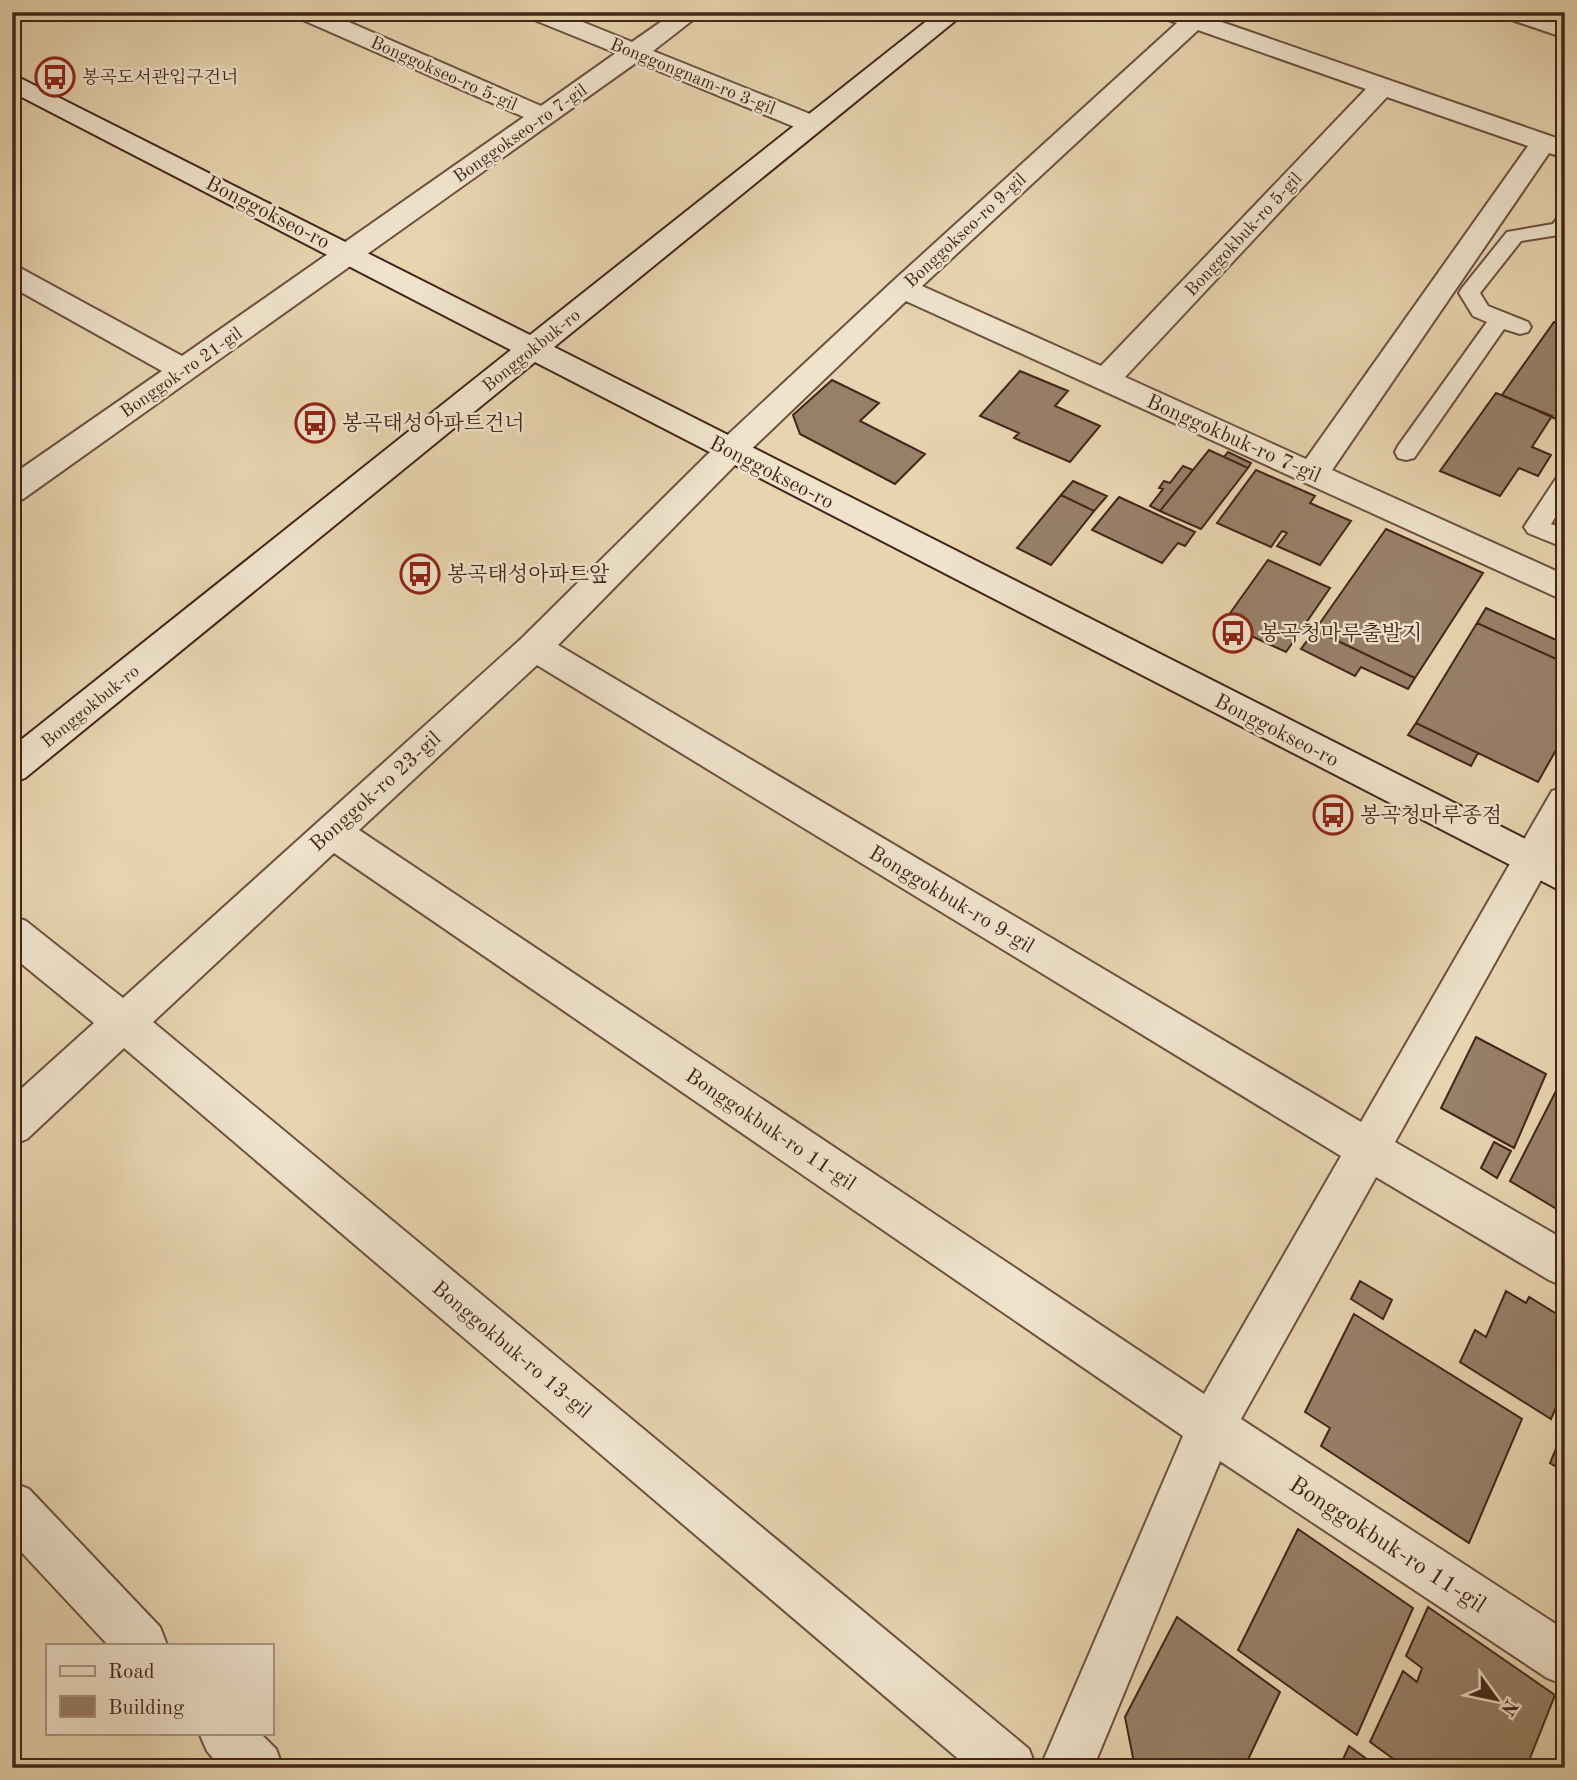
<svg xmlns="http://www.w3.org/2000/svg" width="1577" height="1780" font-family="'Old Standard TT','Noto Serif KR',serif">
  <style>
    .building { fill: #988068; stroke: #432519; stroke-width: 2 }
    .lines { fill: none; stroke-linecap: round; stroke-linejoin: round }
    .lane-casing { stroke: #6c513f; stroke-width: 4 }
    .street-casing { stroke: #6c513f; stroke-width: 4 }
    .secondary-casing { stroke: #432519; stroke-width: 4 }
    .lane { fill: #efe3cc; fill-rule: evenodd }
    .street { fill: #efe3cc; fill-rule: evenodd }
    .secondary { fill: #efe3cc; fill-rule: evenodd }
    .labels { text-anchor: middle; stroke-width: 5; stroke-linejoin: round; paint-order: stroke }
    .far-street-label { font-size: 18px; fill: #432519; stroke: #efe3cc }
    .far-poi-label { font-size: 18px; fill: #432519; stroke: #efe3cc; text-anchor: start }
    .street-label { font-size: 21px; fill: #432519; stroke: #efe3cc }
    .poi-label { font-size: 21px; fill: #432519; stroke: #efe3cc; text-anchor: start }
    .near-street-label { font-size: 24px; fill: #432519; stroke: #efe3cc }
  </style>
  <rect width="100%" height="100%" fill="#e7d4b0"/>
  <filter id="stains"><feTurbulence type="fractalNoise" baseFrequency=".00286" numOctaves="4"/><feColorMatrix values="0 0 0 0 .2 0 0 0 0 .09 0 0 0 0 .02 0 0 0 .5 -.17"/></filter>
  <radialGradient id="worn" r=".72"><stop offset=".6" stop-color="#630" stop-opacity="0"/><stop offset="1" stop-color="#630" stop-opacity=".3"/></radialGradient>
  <path class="building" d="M1554 322 1565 326V407L1556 419 1502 395Z
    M1020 371 1068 391 1055 406 1100 426 1070 462 1014 438 1019 433 980 416Z
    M832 380 879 403 860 421 925 454 895 484 800 434 793 415Z
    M1496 393 1552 416 1532 447 1551 455 1538 476 1519 468 1500 496 1440 471Z
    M1209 450 1248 468 1201 529 1160 511Z
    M1228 452 1251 463 1248 468 1224 457Z
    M1183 466 1193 470 1160 511 1150 506 1163 489 1159 488 1164 481 1170 483Z
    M1256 470 1315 496 1310 503 1351 521 1320 565 1277 546 1287 533 1282 531 1271 547 1217 523Z
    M1073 481 1107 496 1094 511 1061 495Z
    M1061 495 1094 511 1051 565 1017 548Z
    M1119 497 1195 532 1185 546 1178 543 1162 563 1092 530Z
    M1386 529 1483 573 1415 678 1315 630Z
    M1268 560 1330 588 1286 652 1223 623Z
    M1486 608 1565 644V663L1477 623Z
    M1477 623 1565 663V734L1538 782 1416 723Z
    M1315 630 1415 678 1408 689 1361 667 1355 676 1301 649Z
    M1416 723 1478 753 1471 766 1408 735Z
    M1476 1037 1546 1074 1514 1148 1441 1108Z
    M1557 1089 1565 1093V1214L1510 1181Z
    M1494 1142 1511 1151 1497 1178 1481 1168Z
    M1360 1281 1392 1300 1383 1319 1351 1299Z
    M1506 1291 1526 1303 1529 1297 1565 1319V1387L1551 1419 1460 1362 1475 1330 1486 1337Z
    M1354 1314 1522 1419 1469 1543 1321 1446 1330 1428 1305 1412Z
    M1558 1444 1565 1448V1472L1550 1463Z
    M1298 1529 1413 1608 1357 1735 1238 1650Z
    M1428 1607 1555 1695 1526 1768H1406L1370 1742 1403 1671 1417 1682 1422 1668 1406 1656Z
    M1177 1617 1280 1692 1244 1768H1135L1125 1717Z
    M1349 1746 1379 1768H1339Z"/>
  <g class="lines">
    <g class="lane-casing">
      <path id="lane" d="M1565 215V234L1521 241 1480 293 1488 306 1528 322 1531 327 1528 332 1520 334 1504 329 1414 458 1406 460 1398 458 1395 452 1398 446 1487 322 1473 316 1459 293 1462 288 1507 232 1553 224 1558 217Z
        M1565 475V502L1551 524 1565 529V548L1528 533 1524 527 1557 477Z"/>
    </g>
    <g class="street-casing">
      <path id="street" d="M293 12H326L541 106 616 53 527 17 524 12H558L632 42 675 12H703L653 51 820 118 824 124 820 130 811 132 802 130 637 62 23 499 12 502V475L162 371 12 287V266L22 269 182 356 524 117 296 17Z
        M1160 12H1215L1210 18 1565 141V158L1549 153 1332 470 1565 575V601L906 301 741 459 558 645 1361 1122 1552 791 1565 787V837L1395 1142 1565 1240V1287L1549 1280 1376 1177 1241 1419 1565 1630V1685L1547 1678 1220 1461 1093 1768H1040L1183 1436 334 853 153 1022 1029 1749 1036 1768H969L124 1048 27 1139 12 1145V1097L94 1023 12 956V916L26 921 123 998 522 638 719 443 892 282 1177 23 1163 18ZM1198 30 1366 89 1101 366 922 286ZM1387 97 1528 146 1306 459 1125 377ZM537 665 1341 1156 1204 1394 359 830Z
        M1500 12H1536L1565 23V38L1503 17Z
        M12 1482 29 1489 160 1627 167 1645H108L12 1542Z
        M199 1733H260L276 1749 283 1768H221L207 1751Z"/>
    </g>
    <g class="secondary-casing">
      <path id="secondary" d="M938 12H966L554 347 1565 859V893L535 362 25 778 12 783V747L511 350 12 92V74L530 335Z"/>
    </g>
    <use href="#lane" class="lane"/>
    <use href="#street" class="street"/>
    <use href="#secondary" class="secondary"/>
  </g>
  <defs>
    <g id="bus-ring" transform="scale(2.0125)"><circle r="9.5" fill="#efe3cc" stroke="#8f2418" stroke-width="1.5"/><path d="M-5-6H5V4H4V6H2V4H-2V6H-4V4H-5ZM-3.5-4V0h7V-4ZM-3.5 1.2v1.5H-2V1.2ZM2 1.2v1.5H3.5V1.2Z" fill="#8f2418"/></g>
  </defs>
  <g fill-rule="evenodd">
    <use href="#bus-ring" x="55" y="77"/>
    <use href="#bus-ring" x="315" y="423"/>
    <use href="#bus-ring" x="420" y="574"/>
    <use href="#bus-ring" x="1233" y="633"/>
    <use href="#bus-ring" x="1333" y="815"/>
  </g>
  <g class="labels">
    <g class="far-street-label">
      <text transform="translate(444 73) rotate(24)" y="6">Bonggokseo-ro 5-gil</text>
      <text transform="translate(693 76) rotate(22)" y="6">Bonggongnam-ro 3-gil</text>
      <text transform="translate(520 133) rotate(-35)" y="6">Bonggokseo-ro 7-gil</text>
      <text transform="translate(965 230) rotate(-43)" y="6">Bonggokseo-ro 9-gil</text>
      <text transform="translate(1243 234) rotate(-47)" y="6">Bonggokbuk-ro 5-gil</text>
      <text transform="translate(531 350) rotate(-39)" y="6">Bonggokbuk-ro</text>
      <text transform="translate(181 372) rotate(-35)" y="6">Bonggok-ro 21-gil</text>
      <text transform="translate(90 706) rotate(-39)" y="6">Bonggokbuk-ro</text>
    </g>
    <g class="far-poi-label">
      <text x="82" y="83">봉곡도서관입구건너</text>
    </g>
    <g class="street-label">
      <text transform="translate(268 212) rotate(27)" y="7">Bonggokseo-ro</text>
      <text transform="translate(1234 438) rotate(24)" y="7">Bonggokbuk-ro 7-gil</text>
      <text transform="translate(772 472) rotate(27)" y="7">Bonggokseo-ro</text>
      <text transform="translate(1277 730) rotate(27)" y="7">Bonggokseo-ro</text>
      <text transform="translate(375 791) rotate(-42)" y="7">Bonggok-ro 23-gil</text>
      <text transform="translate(952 899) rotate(31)" y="7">Bonggokbuk-ro 9-gil</text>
      <text transform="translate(771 1129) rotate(34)" y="7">Bonggokbuk-ro 11-gil</text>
      <text transform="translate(512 1349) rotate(40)" y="7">Bonggokbuk-ro 13-gil</text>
    </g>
    <g class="poi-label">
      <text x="342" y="430">봉곡태성아파트건너</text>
      <text x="447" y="581">봉곡태성아파트앞</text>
      <text x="1260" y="640">봉곡청마루출발지</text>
      <text x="1360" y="822">봉곡청마루종점</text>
    </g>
    <g class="near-street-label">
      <text transform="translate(1388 1544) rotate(33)" y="8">Bonggokbuk-ro 11-gil</text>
    </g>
  </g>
  <rect width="1577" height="1780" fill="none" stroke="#e7d4b0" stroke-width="42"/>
  <rect x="14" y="14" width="1549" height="1752" fill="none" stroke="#432519" stroke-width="3.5"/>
  <rect x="21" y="21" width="1535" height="1738" fill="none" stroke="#432519" stroke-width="2"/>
  <rect x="46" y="1644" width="228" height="91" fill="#efe3cc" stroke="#aa9784" stroke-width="2"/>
  <rect x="60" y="1666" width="35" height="10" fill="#efe3cc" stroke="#aa9784" stroke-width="2"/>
  <text x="108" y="1678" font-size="21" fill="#432519">Road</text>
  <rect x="60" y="1696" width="35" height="21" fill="#988068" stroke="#aa9784" stroke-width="2"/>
  <text x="108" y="1714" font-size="21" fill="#432519">Building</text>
  <g transform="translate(1496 1699) rotate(123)" stroke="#efe3cc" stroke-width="5" paint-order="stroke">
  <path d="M0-5L12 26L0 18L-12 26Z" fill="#432519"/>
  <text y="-10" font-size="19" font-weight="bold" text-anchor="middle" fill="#432519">N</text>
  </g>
  <rect width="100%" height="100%" filter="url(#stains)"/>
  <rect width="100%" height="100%" fill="url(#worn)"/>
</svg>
